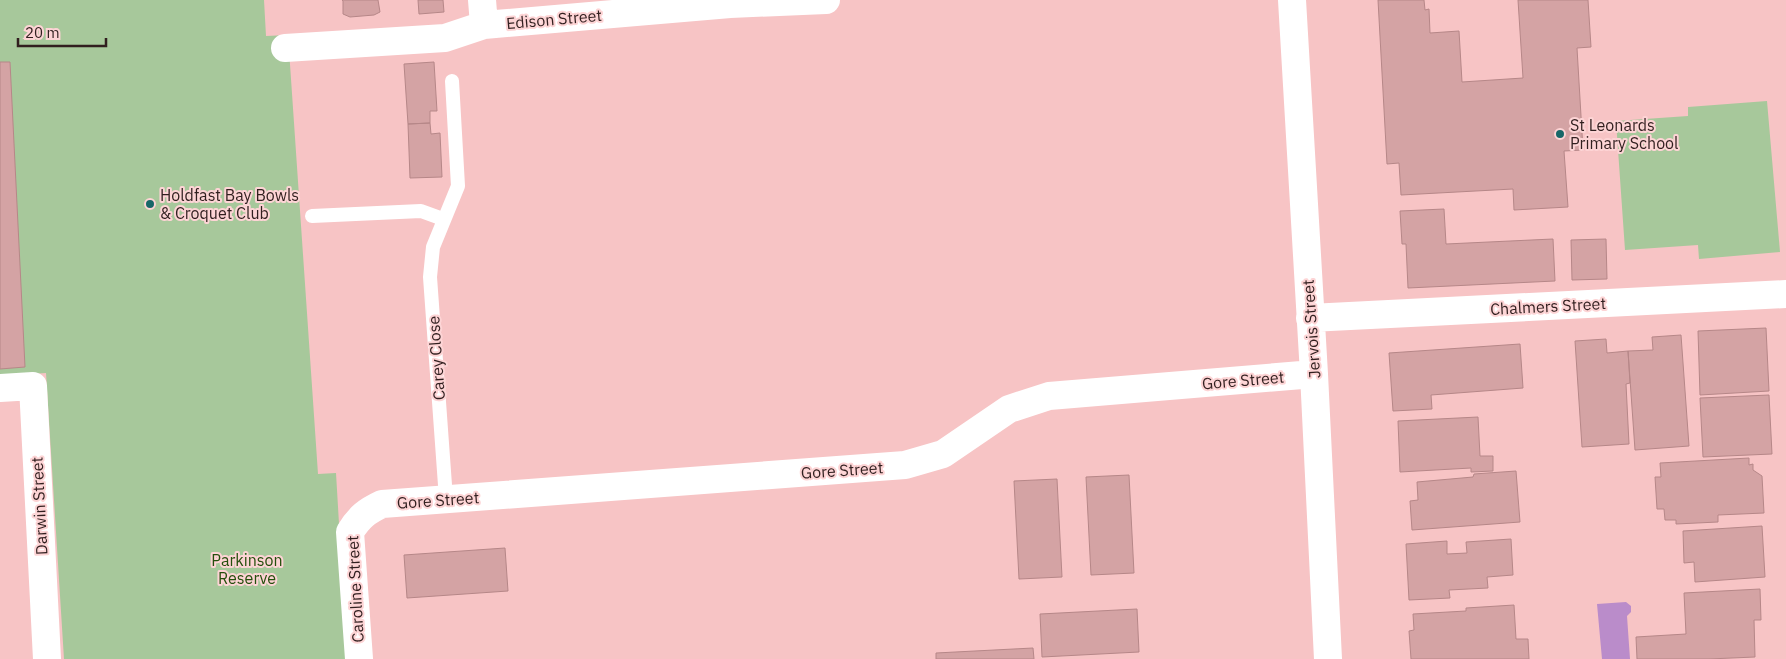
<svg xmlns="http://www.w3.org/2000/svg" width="1786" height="659" font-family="'IBM Plex Sans',sans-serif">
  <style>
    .green { fill: #a7c89b }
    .water { fill: #ba8cca }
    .building { fill: #d4a3a4; stroke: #b68788 }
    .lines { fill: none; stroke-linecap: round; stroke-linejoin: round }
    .lane { stroke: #fff; stroke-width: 14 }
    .street { stroke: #fff; stroke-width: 28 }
    .poi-dot { fill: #186768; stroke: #fdd4d5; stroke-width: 2 }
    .labels { text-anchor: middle; stroke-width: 4; stroke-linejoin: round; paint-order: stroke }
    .street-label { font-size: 16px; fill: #311f1f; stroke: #fdd4d5 }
    .poi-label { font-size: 16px; fill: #311f1f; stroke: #fdd4d5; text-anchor: start }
    .park-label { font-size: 16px; fill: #244f0c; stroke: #fdd4d5 }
  </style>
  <rect width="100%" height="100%" fill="#f7c4c5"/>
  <path class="green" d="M0 0H264L266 36 288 35 318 474 336 473 347 659H64L46 373 0 376Z
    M1767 101 1780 252 1699 259 1698 245 1625 250 1616 121 1688 116V107Z"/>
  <path class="water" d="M1626 602 1631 606V612L1627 616 1630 659H1602L1597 604Z"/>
  <path class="building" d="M342 0H378L380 12 374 15 350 17 343 14V1Z
    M418 0H443L444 12 419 14Z
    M1378 0H1424L1425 10 1429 9 1430 33 1459 31 1462 82 1523 78 1518 0H1588L1591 47 1577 48 1583 150 1564 151 1568 207 1514 210 1513 189 1401 195 1399 163 1387 164Z
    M0 62H10L25 367 0 369Z
    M434 62 437 111H430V123L408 124 404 64Z
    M430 123 431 134 440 133 442 177 410 178 408 124Z
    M1444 209 1446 244 1553 239 1555 281 1408 288 1406 244H1402L1400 211Z
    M1606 239 1607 279 1572 280 1571 240Z
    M1766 328 1769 391 1700 395 1698 331Z
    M1681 335 1689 446 1635 450 1628 351 1653 350 1652 337Z
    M1606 339 1607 353 1628 351 1630 383 1626 384 1629 444 1582 447 1575 341Z
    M1520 344 1523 388 1431 395 1432 409 1393 411 1389 353Z
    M1769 395 1772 454 1703 457 1700 398Z
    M1478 417 1480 456H1493V471L1471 472V468L1400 472 1398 421Z
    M1749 458V465L1753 464V470L1762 476 1764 513 1718 515V522L1676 524V520H1665L1664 509H1657L1655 477H1661L1660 463Z
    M1516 471 1520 522 1412 530 1410 501 1418 500 1417 482 1473 477 1474 474Z
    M1129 475 1134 573 1091 575 1086 477Z
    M1057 479 1062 577 1019 579 1014 481Z
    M1762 526 1765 577 1695 582 1694 562 1684 563 1683 531Z
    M1511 539 1513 575 1487 577 1488 588 1449 590 1450 598 1409 600 1406 544 1447 541V554L1467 553 1466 542Z
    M505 548 508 591 407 598 404 555Z
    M1760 589 1761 620H1754L1755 657 1709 659H1637L1636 637 1686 634 1684 593Z
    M1514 605 1516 639H1528L1529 659H1411L1409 631 1414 630 1413 614 1466 611V608Z
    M1137 609 1139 652 1042 657 1040 614Z
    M1033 648 1034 659H936V653Z"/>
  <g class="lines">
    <path class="lane" d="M312 216 421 211 443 219
      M446 499 430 277 433 247 458 186 452 81"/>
    <path class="street" d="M482 0 484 25
      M1292 0 1314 374 1328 659
      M285 48 445 38 484 25 730 4 826 0
      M1310 318 1786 294
      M0 388 33 386 47 659
      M359 659 350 532C359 517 367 511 382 504L905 465 943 454 1009 409 1049 396 1314 374"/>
  </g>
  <g class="poi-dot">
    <circle cx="1560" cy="134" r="5"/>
    <circle cx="150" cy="204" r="5"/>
  </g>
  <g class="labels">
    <g class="street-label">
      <text transform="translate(554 19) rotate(-5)" y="6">Edison Street</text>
      <text transform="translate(1548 306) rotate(-3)" y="6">Chalmers Street</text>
      <text transform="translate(1311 329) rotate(-94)" y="6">Jervois Street</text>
      <text transform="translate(436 358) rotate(-94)" y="6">Carey Close</text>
      <text transform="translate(1243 380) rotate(-5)" y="6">Gore Street</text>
      <text transform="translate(842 470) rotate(-4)" y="6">Gore Street</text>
      <text transform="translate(438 500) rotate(-4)" y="6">Gore Street</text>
      <text transform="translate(39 506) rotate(-93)" y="6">Darwin Street</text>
      <text transform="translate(355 589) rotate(-93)" y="6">Caroline Street</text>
    </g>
    <g class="poi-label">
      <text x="1570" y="131">St Leonards<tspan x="1570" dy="18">Primary School</tspan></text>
      <text x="160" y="201">Holdfast Bay Bowls<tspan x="160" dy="18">&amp; Croquet Club</tspan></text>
    </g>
    <g class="park-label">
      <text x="247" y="566">Parkinson<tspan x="247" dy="18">Reserve</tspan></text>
    </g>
  </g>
  <path d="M18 38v8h88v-8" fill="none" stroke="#311f1f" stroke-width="2.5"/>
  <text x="25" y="38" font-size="15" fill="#311f1f" stroke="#fdd4d5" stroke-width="4" paint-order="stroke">20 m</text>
</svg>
